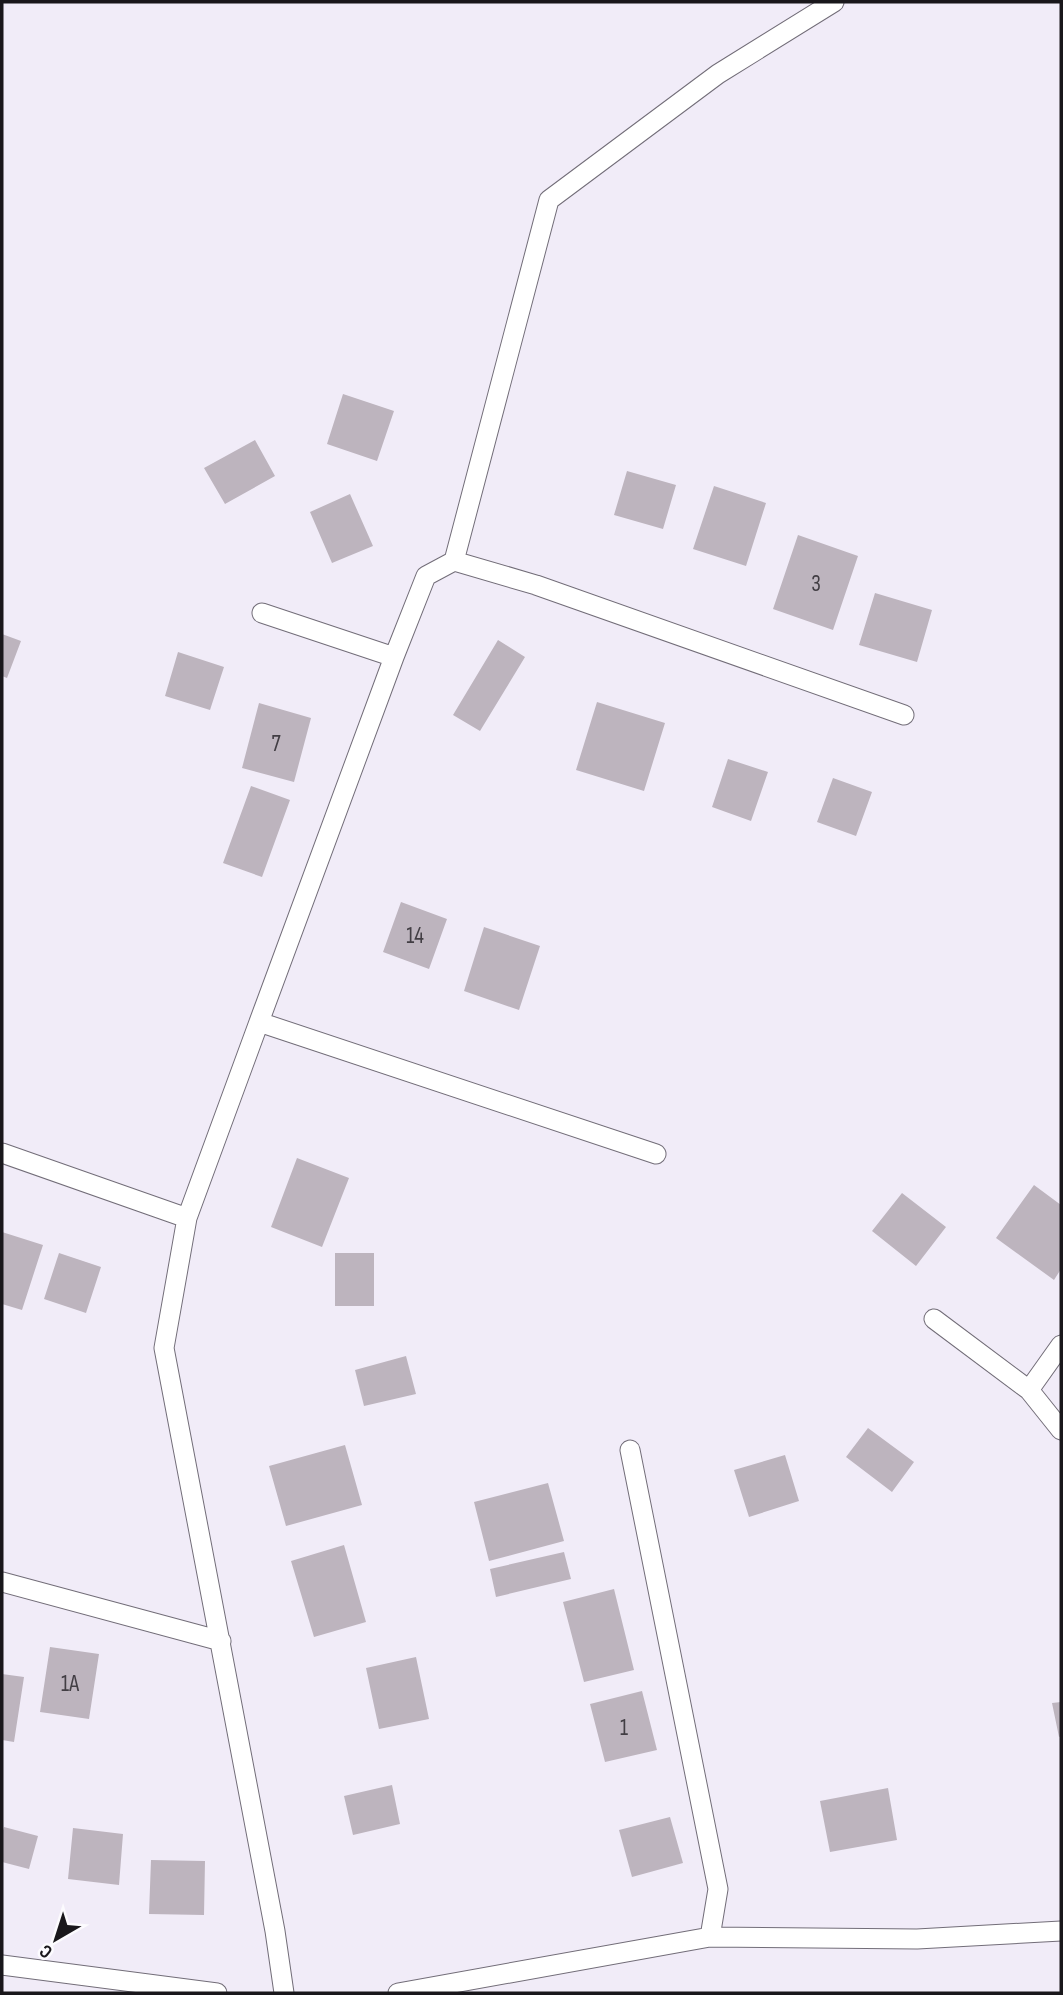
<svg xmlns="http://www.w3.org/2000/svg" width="1063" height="1995" font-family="'Sofia Sans Condensed',sans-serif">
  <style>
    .building { fill: #bdb4be }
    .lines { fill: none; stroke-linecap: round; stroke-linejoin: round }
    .lane-casing { stroke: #726d78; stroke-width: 21 }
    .lane { stroke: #fff; stroke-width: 19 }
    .labels { text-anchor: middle; stroke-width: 5; stroke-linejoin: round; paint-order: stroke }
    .number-label { font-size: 23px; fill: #423e44 }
  </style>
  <rect width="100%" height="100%" fill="#f1ecf8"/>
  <path class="building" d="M343 394 394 411 377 461 327 444Z
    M255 440 275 476 225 504 204 468Z
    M627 471 676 485 663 529 614 515Z
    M714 486 766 503 746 566 693 549Z
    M350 494 373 546 332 563 310 512Z
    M798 535 858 556 833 630 773 609Z
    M875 593 932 610 917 662 859 645Z
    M2 634 21 641 7 678 2 676Z
    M498 640 525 657 480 731 453 715Z
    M178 652 224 667 210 710 165 696Z
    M597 702 665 723 644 791 576 770Z
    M259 703 311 718 294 782 242 768Z
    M728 759 768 772 751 821 712 807Z
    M833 778 872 792 856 836 817 822Z
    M251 786 290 800 262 877 223 863Z
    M401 902 447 919 429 969 383 952Z
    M484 927 540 946 519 1010 464 991Z
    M297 1158 349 1178 322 1247 271 1227Z
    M1034 1185 1061 1205V1269L1054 1280 996 1238Z
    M902 1193 946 1227 916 1266 872 1231Z
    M2 1232 43 1245 22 1310 2 1304Z
    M59 1253 101 1267 86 1313 44 1299Z
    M335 1253H374V1306H335Z
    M406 1356 416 1394 364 1406 355 1370Z
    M868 1428 914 1462 892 1492 846 1457Z
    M345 1445 362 1505 286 1526 269 1466Z
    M785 1455 799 1501 749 1517 734 1470Z
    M548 1483 564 1541 489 1561 474 1502Z
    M344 1545 366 1622 314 1637 291 1561Z
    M564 1552 571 1579 496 1597 490 1569Z
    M614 1589 634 1670 584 1682 563 1602Z
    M50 1647 99 1654 89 1719 40 1712Z
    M416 1657 429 1719 379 1729 366 1668Z
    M2 1674 24 1677 14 1742 2 1740Z
    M642 1691 657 1750 605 1762 590 1704Z
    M1061 1702V1736L1059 1737 1052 1703Z
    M392 1785 400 1824 353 1835 344 1796Z
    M888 1788 897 1840 830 1852 820 1801Z
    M670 1817 683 1863 632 1877 619 1830Z
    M4 1827 38 1836 29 1869 2 1862V1834Z
    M73 1828 123 1834 119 1885 68 1879Z
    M151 1860 205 1861 204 1915 149 1914Z"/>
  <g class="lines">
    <g class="lane-casing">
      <path id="lane" d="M454 561 549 200 718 74 834 2
        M262 613 394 657
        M259 1022 394 657 426 576 454 561 536 585 904 715
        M2 1153 187 1218
        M934 1319 1029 1390 1061 1430
        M1029 1390 1061 1345
        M630 1450 718 1889 710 1937
        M2 1582 221 1641
        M2 1965 217 1993
        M284 1993 275 1931 164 1348 187 1218 259 1022 656 1154
        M398 1993 710 1937 917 1939 1061 1931"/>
    </g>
    <use href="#lane" class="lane"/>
  </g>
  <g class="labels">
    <g class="number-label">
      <text x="816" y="591">3</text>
      <text x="276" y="751">7</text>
      <text x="415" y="943">14</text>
      <text x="70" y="1691">1А</text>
      <text x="624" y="1735">1</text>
    </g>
  </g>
  <rect width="1063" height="1995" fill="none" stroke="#19171b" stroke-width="7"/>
  <g transform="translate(56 1939) rotate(219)" stroke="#fcfbfe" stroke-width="5" paint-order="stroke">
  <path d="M0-5L12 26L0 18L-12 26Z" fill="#19171b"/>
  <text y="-10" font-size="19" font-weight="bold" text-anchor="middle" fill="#19171b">С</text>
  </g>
</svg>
